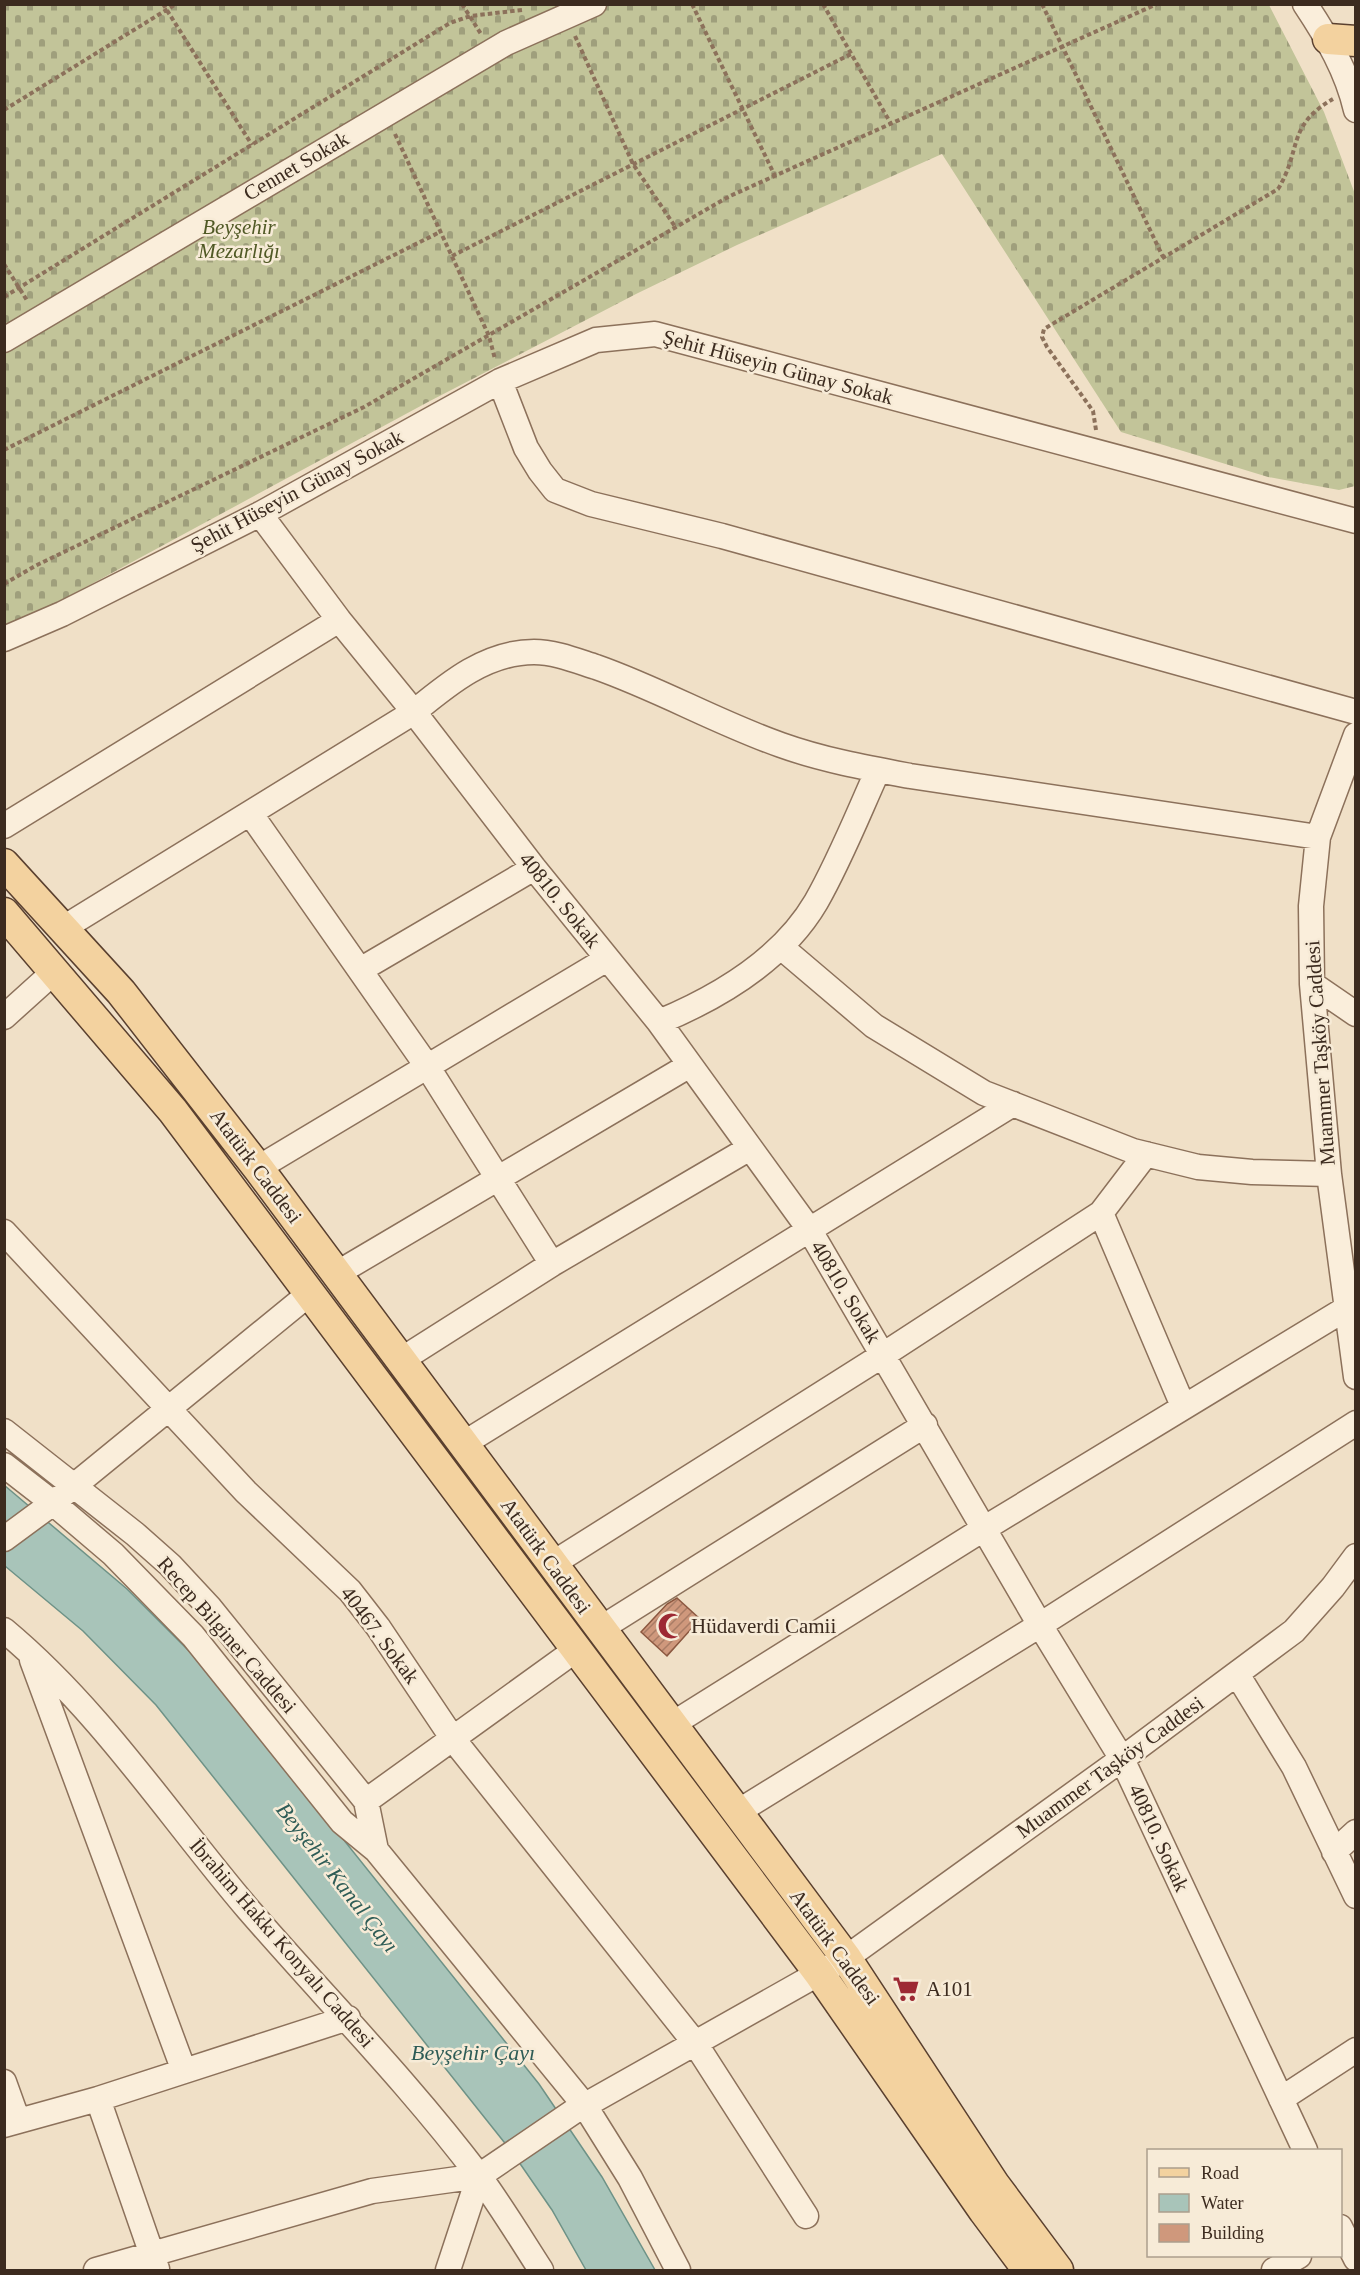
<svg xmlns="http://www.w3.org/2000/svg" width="1360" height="2275" font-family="Georgia,serif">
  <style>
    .cemetery { fill: url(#cemetery-stones) }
    .water { fill: #a8c4b9; stroke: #6e9287; stroke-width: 1.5 }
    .building { fill: url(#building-hatch); stroke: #8c5840; stroke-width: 1.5 }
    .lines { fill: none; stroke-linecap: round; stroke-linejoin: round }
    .minor-casing { stroke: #8c715b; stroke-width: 27 }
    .major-casing { stroke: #5a402f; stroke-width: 33 }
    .path { stroke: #8c715b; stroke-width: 4; stroke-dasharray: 4.5 3; stroke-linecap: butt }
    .minor { stroke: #faeedb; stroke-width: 24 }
    .major { stroke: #f3d29f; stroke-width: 30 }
    .labels { text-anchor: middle; stroke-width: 5; stroke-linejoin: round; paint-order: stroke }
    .street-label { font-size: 21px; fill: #3c2b1f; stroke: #f7ebd7 }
    .park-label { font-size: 21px; font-style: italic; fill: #505925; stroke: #f7ebd7 }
    .poi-label { font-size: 21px; fill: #3c2b1f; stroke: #f7ebd7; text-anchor: start }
    .water-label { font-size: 22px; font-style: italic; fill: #2e5c56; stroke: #f7ebd7 }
  </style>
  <defs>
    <pattern id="cemetery-stones" width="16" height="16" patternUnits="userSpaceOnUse" patternTransform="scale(1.5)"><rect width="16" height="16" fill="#c2c499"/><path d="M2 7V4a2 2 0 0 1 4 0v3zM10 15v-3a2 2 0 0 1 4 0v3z" fill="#9f9f7c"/></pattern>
    <pattern id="building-hatch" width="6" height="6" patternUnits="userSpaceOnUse" patternTransform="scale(1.5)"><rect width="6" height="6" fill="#cf987c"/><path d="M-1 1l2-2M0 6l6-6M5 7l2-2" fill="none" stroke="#a97c65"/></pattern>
  </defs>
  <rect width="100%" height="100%" fill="#f0e0c7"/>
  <path class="cemetery" d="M4 5H1269L1324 112 1355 194V486L1339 490 1268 477 1121 432 942 154 737 245 636 294 428 402 73 594 5 634Z"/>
  <path class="water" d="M4 1485 127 1589 207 1669 539 2084 602 2177 655 2270H586L552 2210 512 2152 156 1705 83 1631 5 1566Z"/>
  <path class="building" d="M677 1598 700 1619 667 1656 641 1632 667 1604Z"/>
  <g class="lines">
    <g class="minor-casing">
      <path id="minor" d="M1305 4C1327 37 1347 71 1356 110
        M4 340 506 43 594 4
        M500 381 526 448 540 471 555 490 591 504 722 536 1356 712
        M260 514 339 620 414 712 534 868 659 1022 809 1229 1040 1625 1122 1759 1305 2150
        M4 639 62 614 260 514 500 381 596 340 655 334 1356 521
        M1356 735 1318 837 1311 906 1312 984 1329 1174 1356 1377
        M250 813 427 1066 552 1264
        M4 826 339 620
        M65 927 414 712C448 684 486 652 534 652 555 652 577 661 596 667 659 689 718 723 781 745 823 760 867 768 910 776L1318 837
        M781 947 874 1026 984 1093 1133 1151 1198 1167 1252 1172 1329 1174
        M360 970 534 868
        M1312 984 1356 1014
        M4 1017 55 971
        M659 1022C719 997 782 960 816 902 840 860 858 814 878 770
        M258 1168 607 959
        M1101 1213 1183 1406
        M4 1232 246 1492 350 1591 378 1627 453 1739 695 2043 806 2216
        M336 1274 690 1065
        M401 1360 552 1264 750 1148
        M4 1431 135 1534 170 1565 210 1608 366 1801 376 1850 342 1822 193 1636 113 1554 53 1503 4 1465
        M463 1444 1013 1104
        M4 1539 53 1503 309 1294
        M552 1564 883 1355 1101 1213 1146 1154
        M600 1629 925 1425
        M4 1630C100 1710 168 1815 248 1909 325 1998 408 2082 479 2176 501 2206 521 2239 541 2270
        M32 1660 184 2071
        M1237 1674 1294 1767 1356 1896
        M671 1725 985 1528 1347 1308
        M366 1801 577 1649
        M736 1813 1040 1625 1356 1423
        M376 1850 585 2106 630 2178 678 2270
        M1334 1852 1356 1832
        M4 2082 18 2121
        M98 2099 157 2269
        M1281 2099 1356 2050
        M4 2125 98 2099 348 2018
        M1340 2227 1356 2259
        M96 2270 372 2191 479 2176 573 2112 846 1958 1122 1759 1294 1631 1333 1587 1356 1556
        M448 2270 479 2176
        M1274 2270 1299 2256"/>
    </g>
    <g class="major-casing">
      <path id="major" d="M1328 39 1356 41
        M4 864 121 992 258 1168 846 1958 994 2184 1058 2270
        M4 913 173 1111 819 1973 984 2211 1028 2270"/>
    </g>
    <path class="path" d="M163 4 252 145
      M462 4 481 34
      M692 4 775 176
      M823 4 891 124
      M1042 4 1163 257
      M575 36 633 164 676 228
      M4 110 176 4
      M395 134 489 336 495 359
      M452 256 851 54
      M4 264 28 302
      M4 297 450 23 470 16 522 10
      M1096 430 1093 411 1047 347 1042 337 1044 329 1278 189C1302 150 1286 126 1333 99
      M4 450 440 232
      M4 584 35 566 364 407 730 196 1157 4"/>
    <use href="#minor" class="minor"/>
    <use href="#major" class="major"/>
  </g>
  <defs>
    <g id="mosque-bare" transform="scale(2.07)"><path d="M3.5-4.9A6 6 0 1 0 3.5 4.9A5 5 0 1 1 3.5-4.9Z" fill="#9d2934" stroke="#f7ebd7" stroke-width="2.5" paint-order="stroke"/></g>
    <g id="supermarket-bare" transform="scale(2.07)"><path d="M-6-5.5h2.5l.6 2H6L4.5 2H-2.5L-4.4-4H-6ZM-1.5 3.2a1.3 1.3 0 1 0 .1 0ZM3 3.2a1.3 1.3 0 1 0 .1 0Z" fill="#9d2934" stroke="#f7ebd7" stroke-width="2.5" paint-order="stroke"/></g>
  </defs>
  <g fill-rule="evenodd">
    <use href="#mosque-bare" x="671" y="1626"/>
    <use href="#supermarket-bare" x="906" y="1989"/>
  </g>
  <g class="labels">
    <g class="street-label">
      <text transform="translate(296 166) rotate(-30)" y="7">Cennet Sokak</text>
      <text transform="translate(778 367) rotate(15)" y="7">Şehit Hüseyin Günay Sokak</text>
      <text transform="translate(297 491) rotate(-28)" y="7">Şehit Hüseyin Günay Sokak</text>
      <text transform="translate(560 900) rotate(51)" y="7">40810. Sokak</text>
      <text transform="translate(1320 1053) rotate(-94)" y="7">Muammer Taşköy Caddesi</text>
      <text transform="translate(256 1166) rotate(53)" y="7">Atatürk Caddesi</text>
      <text transform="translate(846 1292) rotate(59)" y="7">40810. Sokak</text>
      <text transform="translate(546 1556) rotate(54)" y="7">Atatürk Caddesi</text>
      <text transform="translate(227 1635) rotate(49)" y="7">Recep Bilginer Caddesi</text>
      <text transform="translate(380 1635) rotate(53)" y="7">40467. Sokak</text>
      <text transform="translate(1110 1767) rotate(-36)" y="7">Muammer Taşköy Caddesi</text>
      <text transform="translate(1159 1838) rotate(65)" y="7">40810. Sokak</text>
      <text transform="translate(282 1943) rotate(49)" y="7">İbrahim Hakkı Konyalı Caddesi</text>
      <text transform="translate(835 1947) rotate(54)" y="7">Atatürk Caddesi</text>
    </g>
    <g class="park-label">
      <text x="239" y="234">Beyşehir<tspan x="239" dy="24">Mezarlığı</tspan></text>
    </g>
    <g class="poi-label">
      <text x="691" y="1633">Hüdaverdi Camii</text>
      <text x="926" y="1996">A101</text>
    </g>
    <g class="water-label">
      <text transform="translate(338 1877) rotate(52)" y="8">Beyşehir Kanal Çayı</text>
      <text x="473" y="2060">Beyşehir Çayı</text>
    </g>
  </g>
  <rect width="1360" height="2275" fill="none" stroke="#3c2b1f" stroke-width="12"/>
  <rect x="1147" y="2149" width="195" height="108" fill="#f7ebd7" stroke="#ac9e8d" stroke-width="1.5"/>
  <rect x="1159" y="2168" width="30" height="9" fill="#f3d29f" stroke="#ac9e8d" stroke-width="1.5"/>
  <text x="1201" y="2179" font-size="18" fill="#3c2b1f">Road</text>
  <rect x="1159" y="2194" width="30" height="18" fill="#a8c4b9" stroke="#ac9e8d" stroke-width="1.5"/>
  <text x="1201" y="2209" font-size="18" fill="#3c2b1f">Water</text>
  <rect x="1159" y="2224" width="30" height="18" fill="#cf987c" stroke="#ac9e8d" stroke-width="1.5"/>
  <text x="1201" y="2239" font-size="18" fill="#3c2b1f">Building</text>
</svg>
